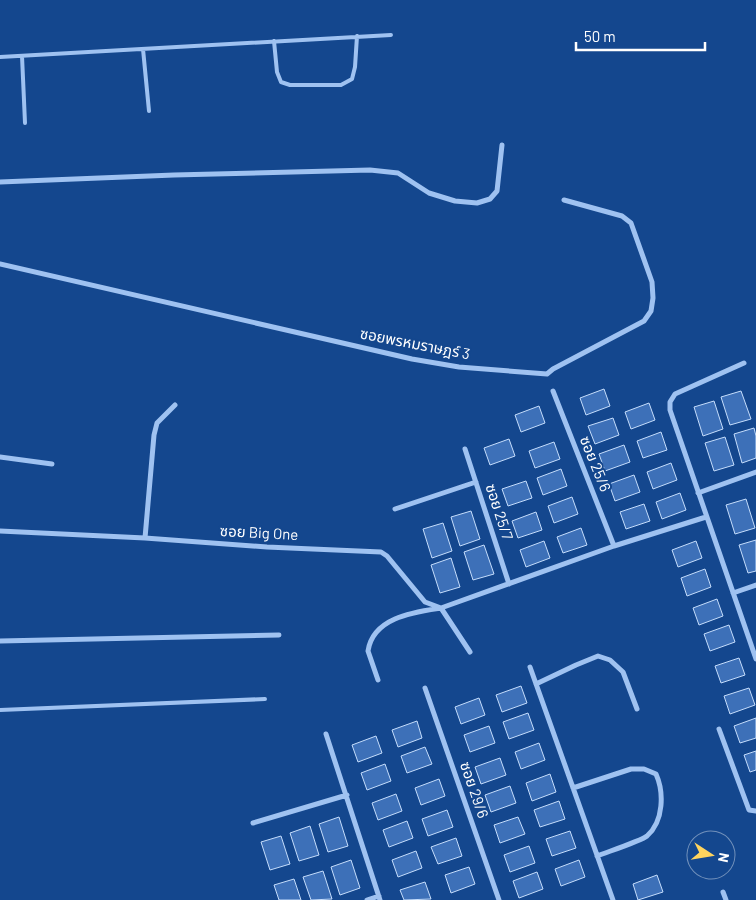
<svg xmlns="http://www.w3.org/2000/svg" width="756" height="900" font-family="Barlow,'Noto Sans Thai',sans-serif">
  <style>
    .building { fill: #3d70b8; stroke: #c5ddfc }
    .lines { fill: none; stroke-linecap: round; stroke-linejoin: round }
    .service { stroke: #9fc2f1; stroke-width: 4 }
    .minor { stroke: #9fc2f1; stroke-width: 5 }
    .labels { text-anchor: middle; stroke-width: 4; stroke-linejoin: round; paint-order: stroke }
    .street-label { font-size: 15px; fill: #fff; stroke: #14478e }
  </style>
  <rect width="100%" height="100%" fill="#14478e"/>
  <path class="building" d="M604 389 610 406 586 415 580 398Z
    M741 391 751 419 730 425 721 397Z
    M714 401 723 429 703 436 694 407Z
    M649 403 655 420 631 429 625 412Z
    M539 406 545 423 521 432 515 415Z
    M613 418 619 435 595 444 588 426Z
    M754 428 756 436V458L742 463 734 434Z
    M661 432 667 450 643 458 637 441Z
    M725 437 734 465 714 471 705 443Z
    M509 439 515 456 490 465 484 448Z
    M554 442 560 459 535 468 529 451Z
    M624 445 630 462 605 471 599 454Z
    M671 463 677 480 653 489 647 472Z
    M561 469 567 486 543 495 537 478Z
    M634 475 640 492 615 501 609 484Z
    M526 481 532 498 508 506 502 489Z
    M680 493 686 510 662 519 656 502Z
    M572 497 578 514 554 523 548 506Z
    M746 499 755 528 735 534 726 505Z
    M644 504 650 521 626 529 620 512Z
    M471 511 480 539 460 546 451 517Z
    M536 512 542 530 518 538 512 521Z
    M443 523 452 551 432 558 423 529Z
    M581 528 587 545 563 553 557 537Z
    M756 540V571L748 573 739 545Z
    M544 541 550 558 526 567 520 550Z
    M696 541 702 558 678 567 672 550Z
    M484 545 494 574 473 580 464 552Z
    M451 558 460 587 440 593 431 565Z
    M705 569 711 587 687 596 681 578Z
    M717 599 723 616 699 625 693 608Z
    M729 625 735 642 710 651 704 634Z
    M739 658 745 675 721 683 715 666Z
    M521 686 527 703 502 712 496 695Z
    M749 688 755 705 730 714 724 696Z
    M479 698 485 715 461 724 455 707Z
    M528 713 534 730 509 739 503 722Z
    M756 718V738L740 743 734 726Z
    M417 721 422 738 398 747 392 730Z
    M489 726 495 743 470 752 464 735Z
    M376 736 382 753 358 762 352 745Z
    M539 743 545 760 521 769 515 752Z
    M425 747 432 764 407 773 401 756Z
    M756 751V770L750 772 744 755Z
    M500 758 506 775 481 784 475 767Z
    M385 764 391 781 367 790 361 773Z
    M550 774 556 792 532 801 526 783Z
    M439 779 445 796 421 805 415 788Z
    M510 786 516 803 491 812 485 795Z
    M396 794 402 811 378 820 372 803Z
    M559 801 565 819 540 827 534 810Z
    M447 810 453 827 428 836 422 819Z
    M339 817 348 846 328 852 319 824Z
    M518 817 525 834 500 843 494 825Z
    M407 821 413 838 389 847 383 830Z
    M310 826 319 855 299 861 290 833Z
    M570 831 576 848 552 856 546 839Z
    M281 836 290 864 270 870 261 842Z
    M456 838 462 856 438 864 431 847Z
    M529 846 535 863 510 872 504 855Z
    M416 851 422 868 398 877 392 860Z
    M351 860 360 888 340 895 331 867Z
    M579 860 585 877 561 886 555 869Z
    M469 867 475 884 451 893 445 875Z
    M323 871 332 899 311 900 303 877Z
    M537 872 543 889 519 898 513 881Z
    M657 875 663 892 638 900 633 884Z
    M294 879 301 900H279L274 885Z
    M425 882 431 899 404 900 400 890Z"/>
  <g class="lines">
    <path class="service" d="M274 41 277 72 281 82 290 85H341L352 79 355 67 357 36
      M143 49 149 111
      M22 56 25 123
      M0 57 391 35
      M0 710 265 699"/>
    <path class="minor" d="M0 182 174 175 370 170 398 173 429 193 455 201 477 203 490 199 497 191 502 145
      M0 264 412 359 459 367 547 374 553 369 644 321 651 311 653 298 652 282 631 223 622 216 564 200
      M744 363 675 394 670 402V410L756 659
      M553 391 614 546
      M465 449 509 584
      M0 457 52 464
      M698 493 756 472
      M395 509 476 482
      M0 531 145 538 267 547 381 552 387 556 425 602 441 608 470 652
      M145 538 154 435 157 423 175 405
      M733 593 756 585
      M0 641 279 635
      M530 667 613 900
      M378 680 368 651C373 617 415 612 441 608L614 546 706 517
      M536 684 576 665 598 656 610 660 623 672 637 709
      M425 688 499 900
      M719 729 749 810 756 811
      M326 734 380 900
      M573 788 631 769H644L656 774C664 792 664 821 647 836 641 841 607 852 597 856
      M253 823 347 795
      M723 892 726 900
      M367 900 379 896"/>
  </g>
  <g class="labels">
    <g class="street-label">
      <text transform="translate(415 344) rotate(11)" y="5">ซอยพรหมราษฎร์ 3</text>
      <text transform="translate(595 464) rotate(68)" y="5">ซอย 25/6</text>
      <text transform="translate(499 512) rotate(72)" y="5">ซอย 25/7</text>
      <text transform="translate(259 533) rotate(3)" y="5">ซอย Big One</text>
      <text transform="translate(474 790) rotate(71)" y="5">ซอย 29/6</text>
    </g>
  </g>
  <g transform="translate(711 855) rotate(102)"><circle r="24" fill="#14478e" stroke="#7291bb"/>
  <path d="M0-4L9 19L0 12L-9 19Z" fill="#ffd45e"/>
  <text y="-8" font-size="14" font-weight="bold" text-anchor="middle" fill="#ffffff">N</text>
  </g>
  <path d="M576 42v8h129v-8" fill="none" stroke="#ffffff" stroke-width="2.5"/>
  <text x="584" y="42" font-size="15" fill="#ffffff" stroke="#14478e" stroke-width="4" paint-order="stroke">50 m</text>
</svg>
